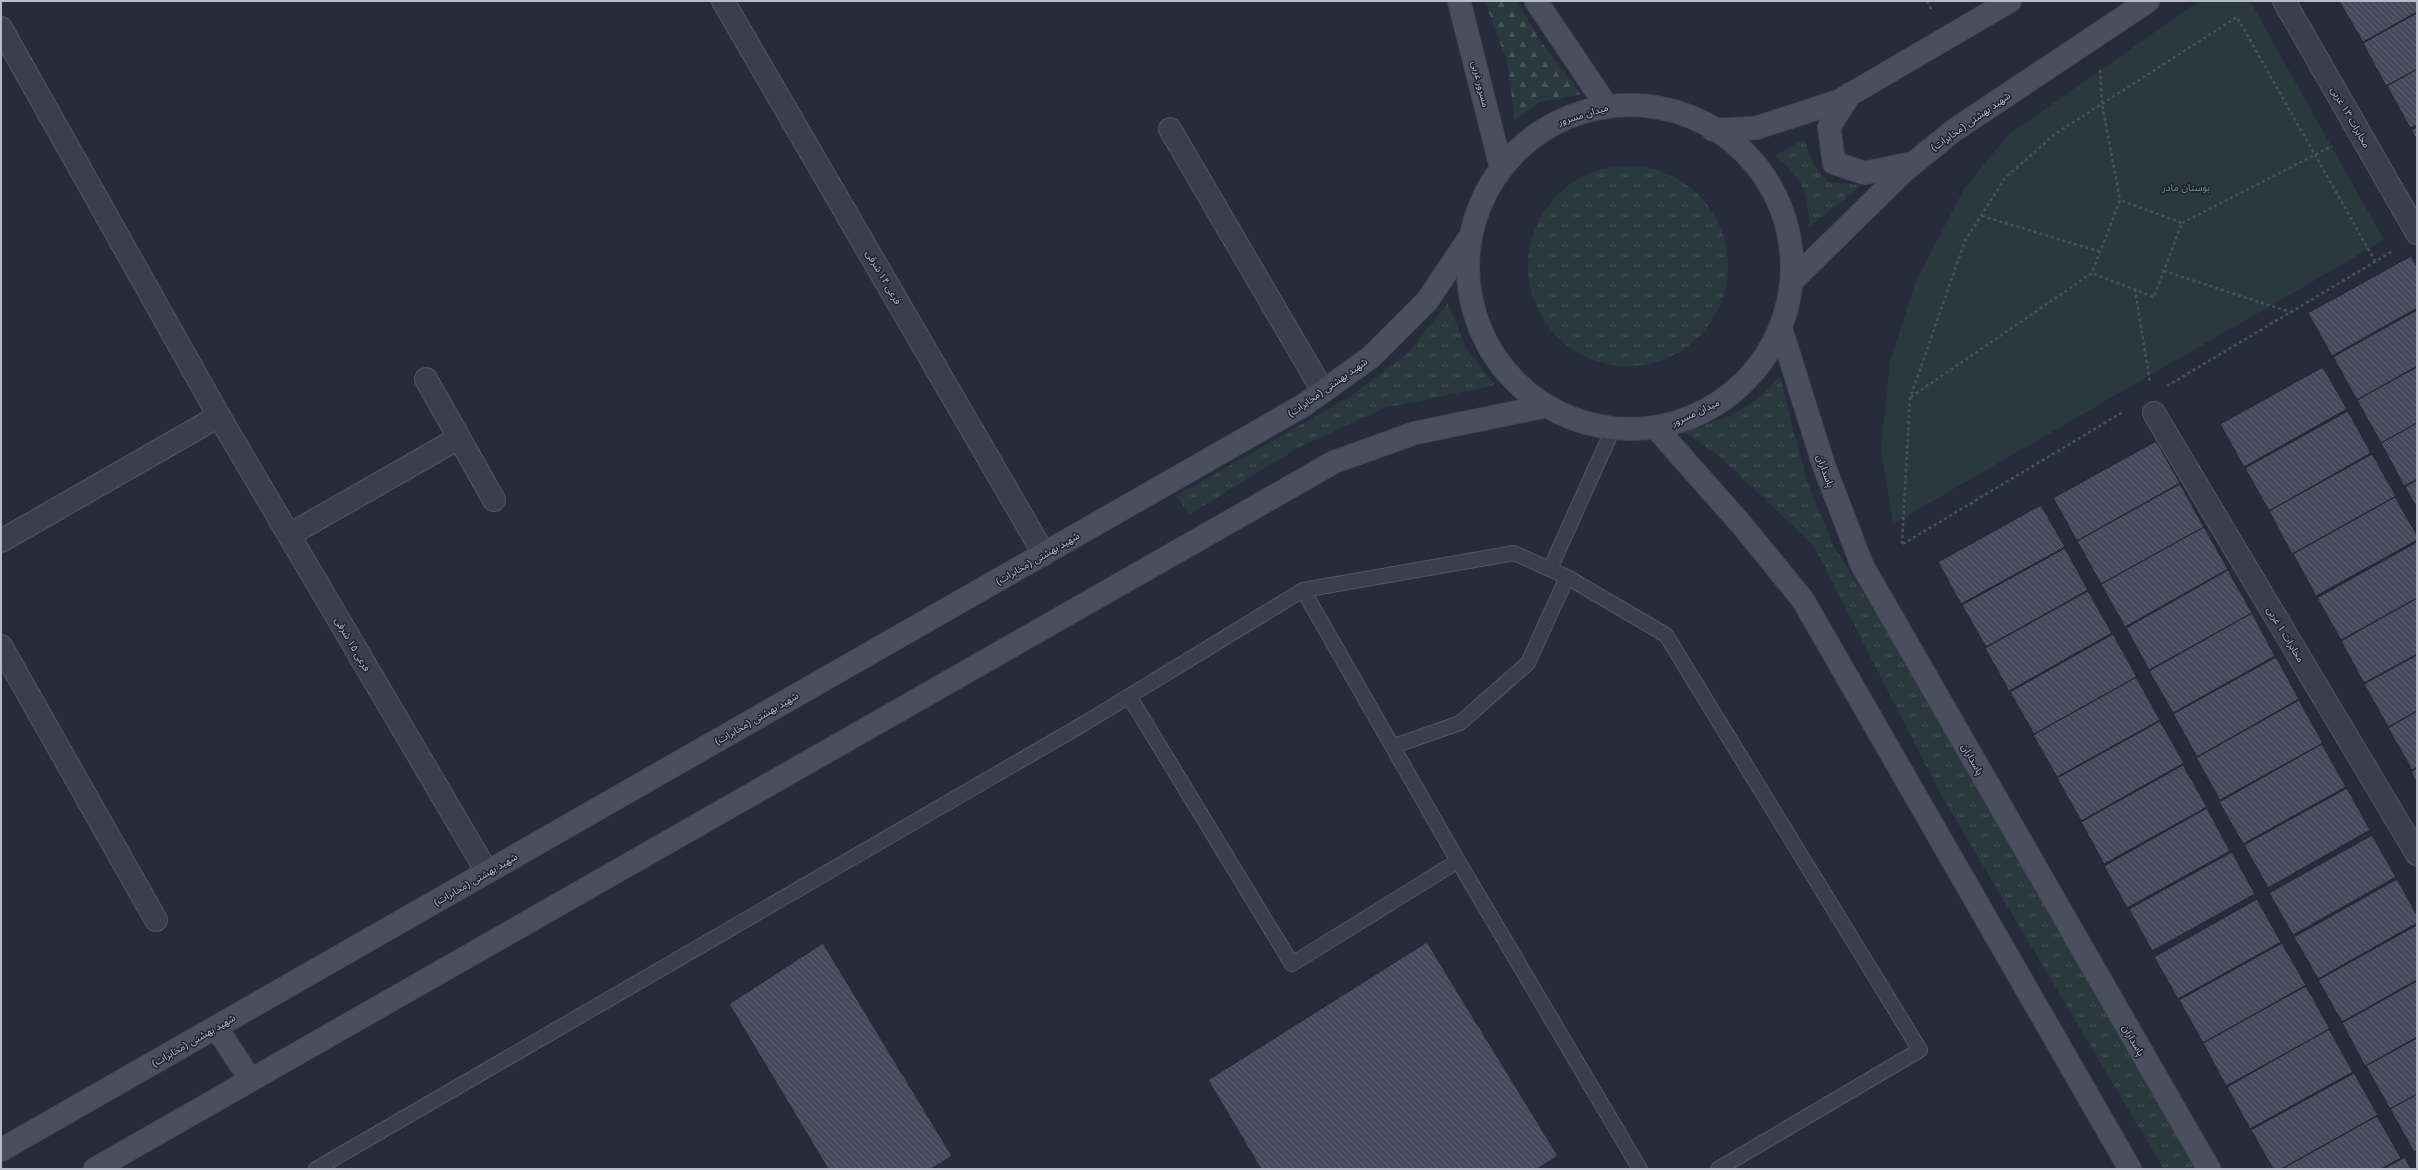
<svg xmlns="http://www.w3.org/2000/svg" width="2418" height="1170" font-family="'Golos Text','Noto Sans Arabic',sans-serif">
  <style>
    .grass { fill: url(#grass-tufts) }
    .forest { fill: url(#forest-firs) }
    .green { fill: #2a393e }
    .building { fill: url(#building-back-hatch); stroke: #222633 }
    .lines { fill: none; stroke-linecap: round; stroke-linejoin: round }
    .service-casing { stroke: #535764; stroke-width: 16 }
    .minor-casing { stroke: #535764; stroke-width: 24 }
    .secondary-casing { stroke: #444855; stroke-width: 24 }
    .path { stroke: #47545a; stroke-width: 2.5; stroke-dasharray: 3 3; stroke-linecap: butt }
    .service { stroke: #3b3f4c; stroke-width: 14 }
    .minor { stroke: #3b3f4c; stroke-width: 22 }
    .secondary { stroke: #4a4e5f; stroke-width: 22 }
    .labels { text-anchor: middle; stroke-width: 3; stroke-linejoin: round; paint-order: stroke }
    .street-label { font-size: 10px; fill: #b7bac7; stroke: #202431 }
    .park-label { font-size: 10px; fill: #719580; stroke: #202431 }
  </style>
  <defs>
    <pattern id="grass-tufts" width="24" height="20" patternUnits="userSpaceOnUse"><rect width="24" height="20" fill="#2a393e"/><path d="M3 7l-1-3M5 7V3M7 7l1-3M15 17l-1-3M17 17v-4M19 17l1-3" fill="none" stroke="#475458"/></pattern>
    <pattern id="forest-firs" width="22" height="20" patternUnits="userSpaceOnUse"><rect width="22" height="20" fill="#2a393e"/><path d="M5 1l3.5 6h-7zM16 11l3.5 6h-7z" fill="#475458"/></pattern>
    <pattern id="building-back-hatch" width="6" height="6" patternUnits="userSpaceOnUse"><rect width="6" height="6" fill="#444a5b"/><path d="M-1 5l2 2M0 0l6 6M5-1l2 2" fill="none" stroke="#5d6271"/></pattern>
  </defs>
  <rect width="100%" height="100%" fill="#272c3c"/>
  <path class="grass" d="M1804 139 1813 164 1828 182 1862 185 1809 227C1809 192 1803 178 1775 156Z
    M1528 266a100 100 0 1 1 200 0a100 100 0 1 1-200 0Z
    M1448 303 1465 346 1495 385 1385 408 1297 448 1190 514 1176 496 1351 396 1409 352Z
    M1780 377 1806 479 1833 545 1879 619 2196 1169H2164L1941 795 1814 546 1719 456 1684 432 1730 416 1758 399Z"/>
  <path class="forest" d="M1485 1H1517L1539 39 1581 94 1540 102 1515 120 1507 62Z"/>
  <path class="green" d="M2199 1H2250L2384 240 1893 524 1881 448 1890 362 1915 283 1964 189 2008 135Z"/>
  <path class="building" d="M2339 1H2417V12L2363 42Z
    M2417 13V69L2386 86 2363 43Z
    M2417 69V125L2410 128 2387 86Z
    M2417 127V140L2411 130Z
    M2411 256 2417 267V308L2332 356 2308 313Z
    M2417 310V366L2357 400 2333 357Z
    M2323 367 2347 409 2244 467 2220 424Z
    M2417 367V423L2381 443 2357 400Z
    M2348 411 2371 453 2269 511 2245 468Z
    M2417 423V479L2404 486 2381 443Z
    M2156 441 2180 483 2077 541 2053 498Z
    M2372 454 2396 496 2292 554 2269 511Z
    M2417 480V508L2405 487Z
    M2180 484 2204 527 2101 584 2077 541Z
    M2395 497 2417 535V540L2316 596 2293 554Z
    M2041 505 2065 547 1961 604 1938 562Z
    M2204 527 2228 569 2125 627 2101 584Z
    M2417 542V598L2341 640 2317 598Z
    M2065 548 2088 590 1986 647 1962 605Z
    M2228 570 2252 613 2149 670 2126 628Z
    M2088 591 2112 633 2009 691 1985 648Z
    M2417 598V654L2364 683 2341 641Z
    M2252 613 2275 656 2173 713 2149 671Z
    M2113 634 2137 677 2034 734 2010 692Z
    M2417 655V711L2388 727 2364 684Z
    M2276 657 2299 699 2197 757 2173 714Z
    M2136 677 2160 720 2057 777 2033 735Z
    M2299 700 2323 743 2220 800 2196 758Z
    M2417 711V767L2412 770 2388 728Z
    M2160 721 2184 763 2081 821 2057 778Z
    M2322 744 2346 787 2243 844 2219 802Z
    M2183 765 2207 807 2104 864 2081 822Z
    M2417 768V783L2411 772Z
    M2347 788 2370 830 2268 888 2244 845Z
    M2207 808 2230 851 2127 908 2104 866Z
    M2372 835 2396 877 2293 935 2269 893Z
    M2232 852 2255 894 2152 951 2129 909Z
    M2397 879 2417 915V923L2318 979 2294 937Z
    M2257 899 2281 942 2178 999 2154 957Z
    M2417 925V980L2342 1022 2318 980Z
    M1427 942 1558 1156 1537 1169H1261L1208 1080Z
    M823 943 952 1156 931 1169H828L729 1004Z
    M2282 943 2306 985 2203 1043 2179 1000Z
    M2417 981V1037L2365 1066 2342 1023Z
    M2306 986 2330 1029 2226 1086 2203 1043Z
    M2329 1029 2353 1072 2250 1129 2227 1087Z
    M2417 1038V1094L2390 1109 2366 1066Z
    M2354 1073 2378 1115 2281 1169H2273L2251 1130Z
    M2417 1094V1150L2414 1152 2390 1109Z
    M2377 1116 2401 1158 2381 1169H2282Z
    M2405 1157 2411 1169H2383Z"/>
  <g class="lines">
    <g class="service-casing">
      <path id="service" d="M1550 569 1613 429
        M1567 577 1666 635 1920 1050 1718 1169
        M1303 590 1458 861 1640 1169
        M1129 696 1292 964 1458 861
        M316 1169 1085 723 1303 590 1514 553 1567 577 1528 663 1460 723 1394 746"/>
    </g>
    <g class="minor-casing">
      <path id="minor" d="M723 1 1044 554
        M2284 1 2417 233
        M1 28 219 416 487 872
        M1170 129 1323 391
        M426 379 494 500
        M2154 413 2417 854
        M289 535 459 438
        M1 541 219 416
        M1 646 156 920"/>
    </g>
    <g class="secondary-casing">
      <path id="secondary" d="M1459 1 1501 167
        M1536 1 1606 105
        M1850 94 1829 127 1834 163 1865 173 1913 163
        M1468 267a162 162 0 1 1 324 0a162 162 0 1 1-324 0Z
        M1713 130 1756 128 1839 101 2010 1
        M1793 280 1904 171 1953 131 2148 1
        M1781 329 1824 466 1862 565 2209 1169
        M1656 428 1741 524 1803 600 2130 1169
        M216 1027 250 1079
        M1 1150 1304 405 1371 357 1427 301 1470 237
        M95 1169 1334 462 1415 433 1547 406"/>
    </g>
    <path class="path" d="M1927 1 1932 11
      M2100 70 2102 104 2120 200
      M1982 216 2101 252
      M2182 223 2332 146
      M2164 271 2290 312
      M2135 289 2150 383
      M2167 386 2393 251
      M1911 397 2092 273 2120 200 2182 223 2154 297 2092 273
      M1902 544 1910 398 1965 241 2005 178 2055 134 2237 17 2375 261
      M1903 544 2123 412"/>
    <use href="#service" class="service"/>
    <use href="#minor" class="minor"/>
    <use href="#secondary" class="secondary"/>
  </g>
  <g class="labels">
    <g class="street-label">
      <text transform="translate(1481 84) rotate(76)" y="4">مسرور غربی</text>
      <text transform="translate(1583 114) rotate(-17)" y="4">میدان مسرور</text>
      <text transform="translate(2351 117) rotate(60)" y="4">مخابرات ۱۳ غربی</text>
      <text transform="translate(1970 121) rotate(-35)" y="4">شهید بهشتی (مخابرات)</text>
      <text transform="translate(884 277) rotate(60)" y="4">فرعی ۱۴ شرقی</text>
      <text transform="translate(1327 387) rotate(-35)" y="4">شهید بهشتی (مخابرات)</text>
      <text transform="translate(1695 412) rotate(-25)" y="4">میدان مسرور</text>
      <text transform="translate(1826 471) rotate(70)" y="4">پاسداران</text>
      <text transform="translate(1037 558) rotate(-30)" y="4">شهید بهشتی (مخابرات)</text>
      <text transform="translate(2286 634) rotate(59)" y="4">مخابرات ۱ غربی</text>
      <text transform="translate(353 644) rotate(60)" y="4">فرعی ۱۵ شرقی</text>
      <text transform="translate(756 718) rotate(-30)" y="4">شهید بهشتی (مخابرات)</text>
      <text transform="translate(1973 759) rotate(60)" y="4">پاسداران</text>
      <text transform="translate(475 879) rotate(-30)" y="4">شهید بهشتی (مخابرات)</text>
      <text transform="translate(193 1040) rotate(-30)" y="4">شهید بهشتی (مخابرات)</text>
      <text transform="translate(2134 1040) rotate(60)" y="4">پاسداران</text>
    </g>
    <g class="park-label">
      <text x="2186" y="191">بوستان مادر</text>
    </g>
  </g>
  <rect width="2418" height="1170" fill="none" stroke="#b7bac7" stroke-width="4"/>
</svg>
